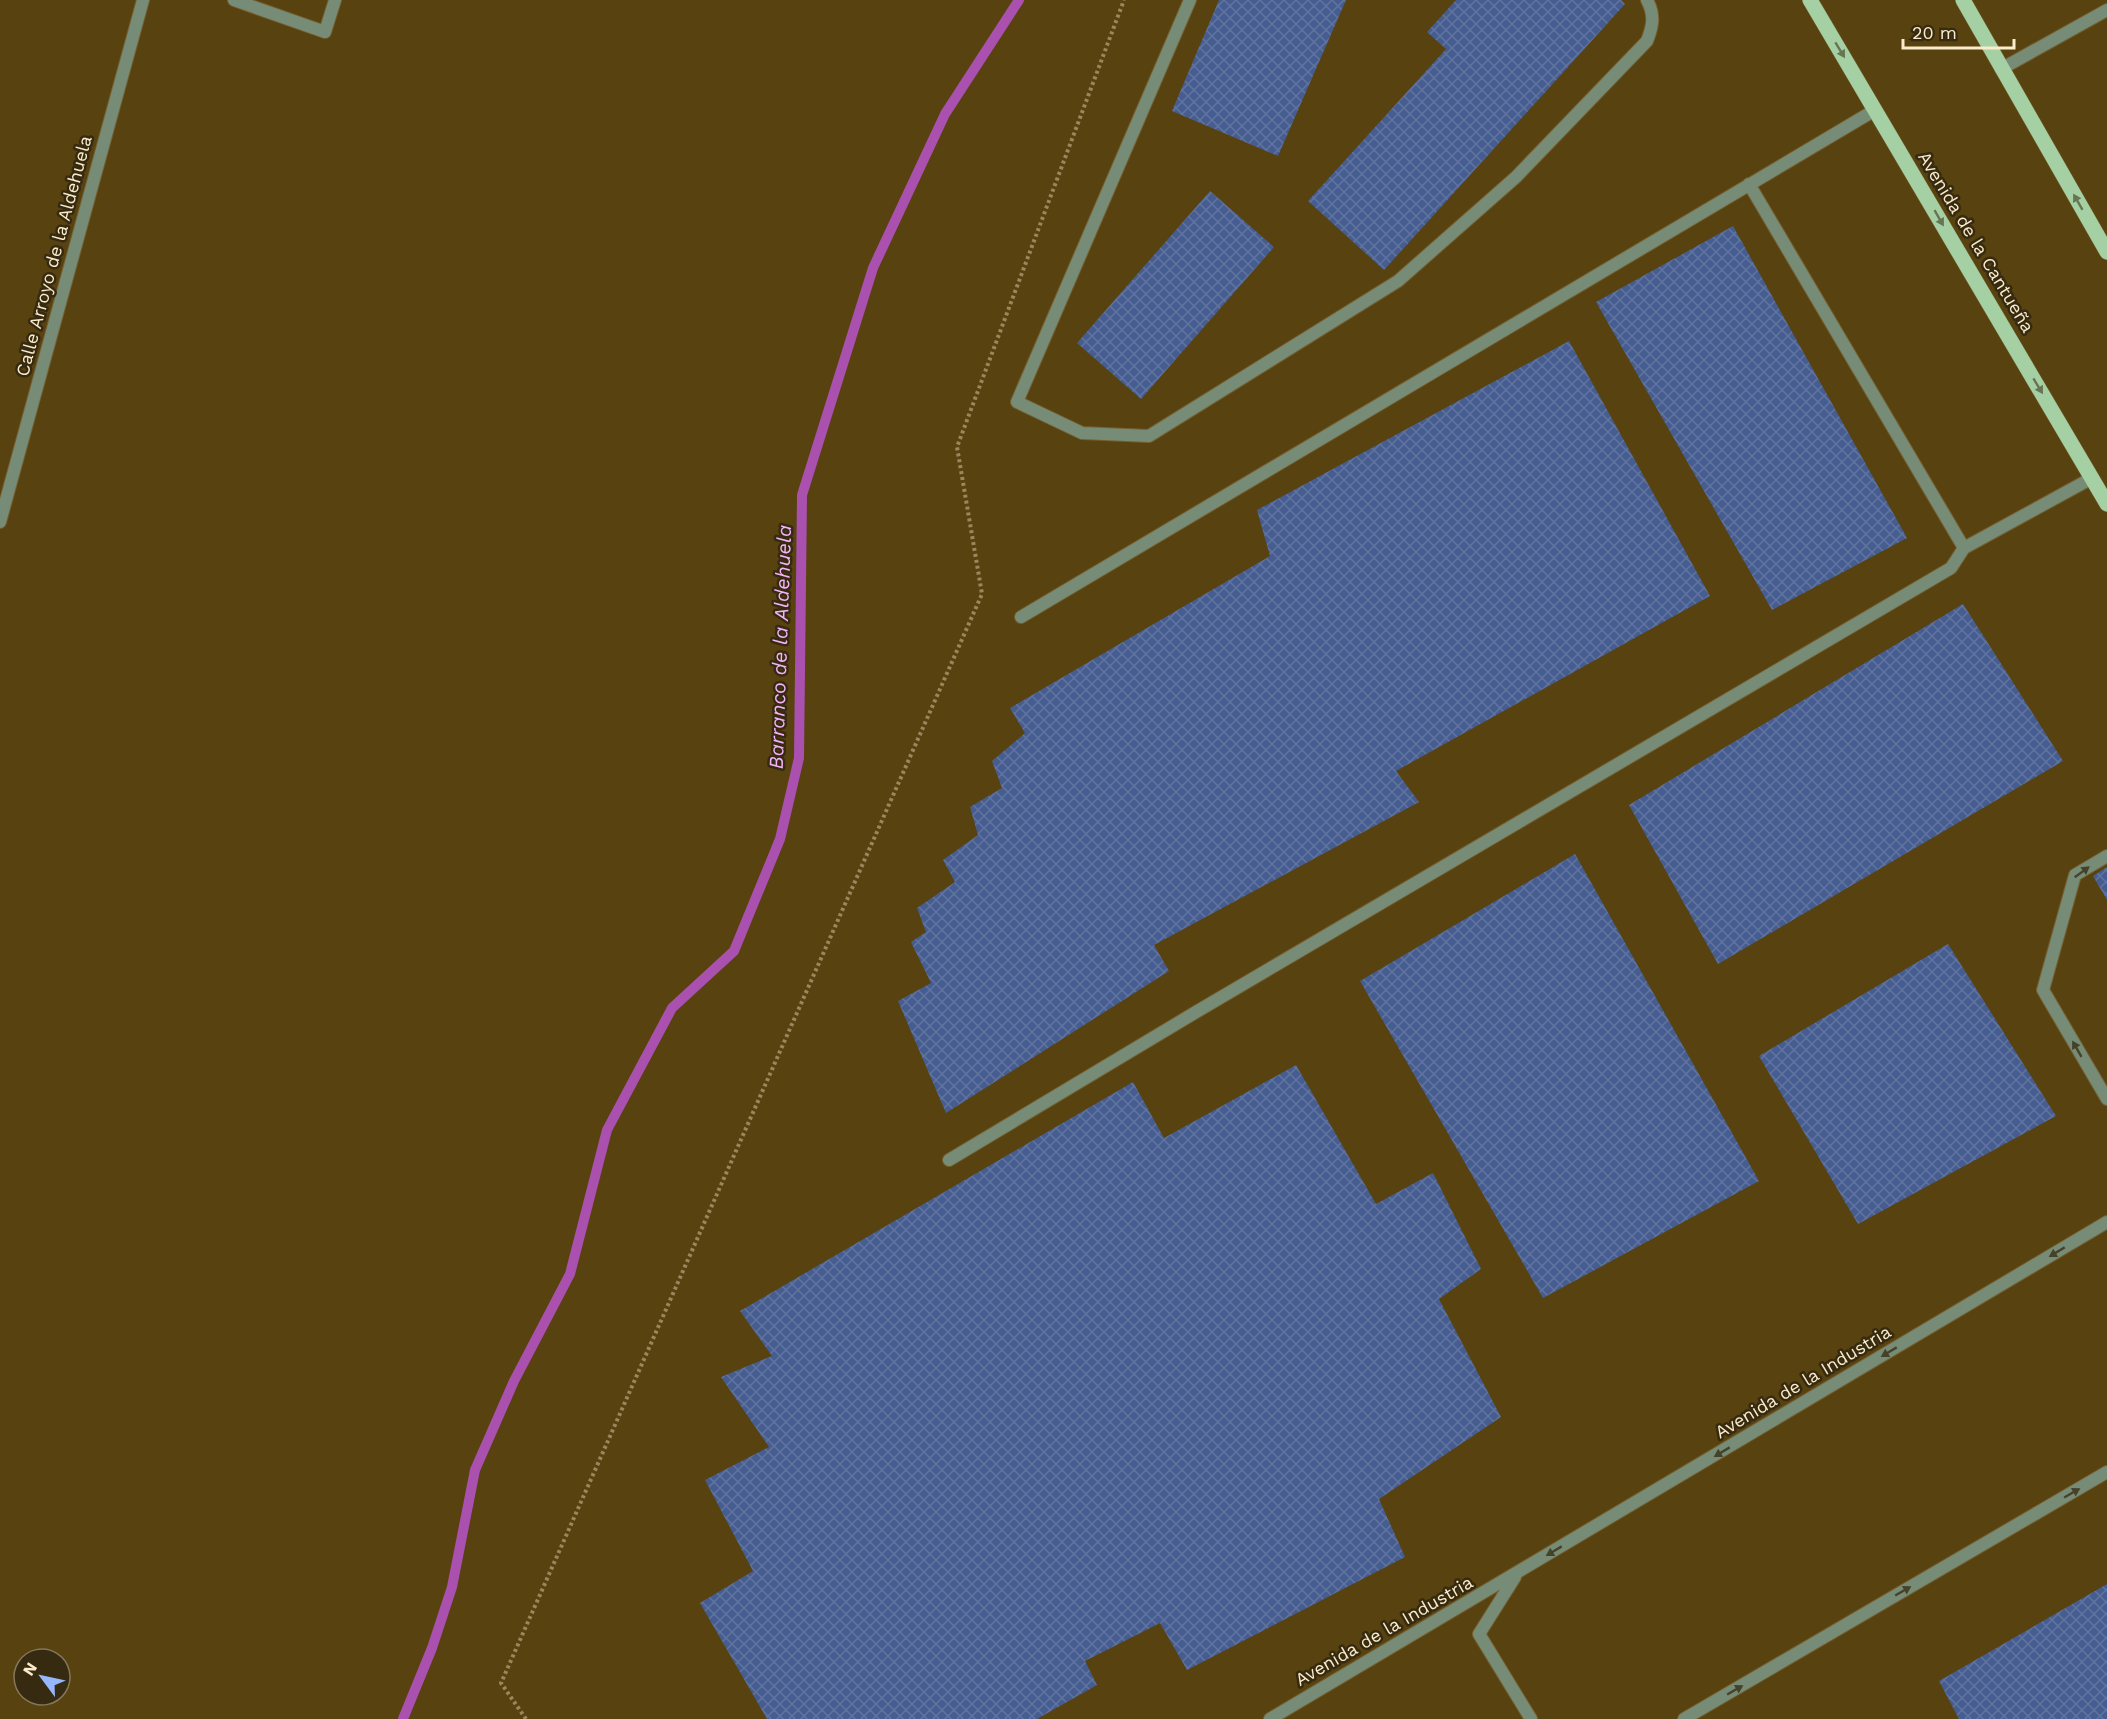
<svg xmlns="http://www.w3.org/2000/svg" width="2107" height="1719" font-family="'Work Sans',sans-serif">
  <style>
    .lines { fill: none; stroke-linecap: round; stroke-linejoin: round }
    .stream { stroke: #aa51b0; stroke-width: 10 }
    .building { fill: url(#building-cross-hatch) }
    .service-casing { stroke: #756032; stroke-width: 14 }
    .minor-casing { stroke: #756032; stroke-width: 14 }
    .primary-casing { stroke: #756032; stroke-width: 16 }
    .path { stroke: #9a875d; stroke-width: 4; stroke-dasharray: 3 3; stroke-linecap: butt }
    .service { stroke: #768c76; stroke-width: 12 }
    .minor { stroke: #768c76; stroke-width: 12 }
    .primary { stroke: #a4d0a4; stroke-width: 15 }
    .oneway { fill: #687553 }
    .oneway2 { fill: #46422a }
    .labels { text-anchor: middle; stroke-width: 5; stroke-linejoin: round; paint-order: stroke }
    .street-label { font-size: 18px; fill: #faebcb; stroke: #362a10 }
    .water-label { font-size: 20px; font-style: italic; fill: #f5b3f9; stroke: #362a10 }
  </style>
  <defs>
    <pattern id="building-cross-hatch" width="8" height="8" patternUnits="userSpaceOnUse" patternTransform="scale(1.5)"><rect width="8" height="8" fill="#455d91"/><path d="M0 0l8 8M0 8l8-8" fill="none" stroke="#61749f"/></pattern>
  </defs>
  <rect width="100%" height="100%" fill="#584210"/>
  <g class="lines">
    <path class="stream" d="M403 1719 432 1648 452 1587 475 1470 514 1381 570 1274 607 1130 672 1008 734 951 780 839 799 758 802 495 873 268 945 114 1019 0"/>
  </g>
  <path class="building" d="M1219 0H1346L1278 156 1172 111Z
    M1456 0H1621L1625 4 1384 270 1308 201 1446 49 1427 32Z
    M1210 191 1274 247 1141 399 1077 343Z
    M1733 226 1907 538 1772 610 1596 302Z
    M1569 341 1710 596 1396 771 1419 802 1154 945 1169 971 946 1113 898 1001 931 983 911 942 926 932 917 908 955 882 943 860 978 835 970 807 1002 788 992 761 1025 733 1010 708 1270 556 1257 510Z
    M1963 604 2063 761 1718 964 1629 805Z
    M1575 854 1759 1181 1543 1298 1360 981Z
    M2107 867V900L2093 876Z
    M1948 944 2056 1116 1858 1224 1759 1056Z
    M1296 1065 1376 1204 1433 1173 1481 1269 1439 1299 1501 1417 1379 1499 1405 1557 1187 1670 1160 1623 1085 1661 1097 1685 1037 1719H767L700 1603 753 1571 705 1480 769 1447 721 1377 772 1356 740 1311 1133 1082 1164 1138Z
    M2107 1584V1719H1959L1939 1681Z"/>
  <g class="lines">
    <g class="service-casing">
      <path id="service" d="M234 0 325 32 335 0
        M1190 0 1017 402 1082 433 1149 436 1398 281 1516 177 1647 41C1653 26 1655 15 1647 0
        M1749 184 1964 548 2092 478
        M1021 617 1875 110
        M2107 856 2075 875 2043 990 2107 1099
        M949 1160 1196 1012 1951 568 1964 548"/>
    </g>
    <g class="minor-casing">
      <path id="minor" d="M2001 69 2107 10
        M0 522 143 0
        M1515 1577 1479 1634 1531 1719
        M1270 1719 2107 1222
        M1684 1719 2107 1472"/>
    </g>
    <g class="primary-casing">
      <path id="primary" d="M1810 0 2107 504
        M1963 0 2107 252"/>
    </g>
    <path class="path" d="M526 1719 501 1683 982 594 957 447 1124 0"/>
    <use href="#service" class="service"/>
    <use href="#minor" class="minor"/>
    <use href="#primary" class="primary"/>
  </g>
  <defs><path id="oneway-solid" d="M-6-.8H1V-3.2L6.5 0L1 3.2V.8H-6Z" transform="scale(1.5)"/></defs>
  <g class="oneway">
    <use href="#oneway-solid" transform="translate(1840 50) rotate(59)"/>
    <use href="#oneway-solid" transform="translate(2078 202) rotate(-120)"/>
    <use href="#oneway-solid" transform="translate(1939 218) rotate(60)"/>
    <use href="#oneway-solid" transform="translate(2038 386) rotate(59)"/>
  </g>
  <g class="oneway2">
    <use href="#oneway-solid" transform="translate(2082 872) rotate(-36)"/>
    <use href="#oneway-solid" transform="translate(2077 1049) rotate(-120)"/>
    <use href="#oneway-solid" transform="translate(2057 1252) rotate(149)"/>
    <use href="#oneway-solid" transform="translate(1889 1352) rotate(149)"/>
    <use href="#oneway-solid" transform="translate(1722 1452) rotate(149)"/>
    <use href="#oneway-solid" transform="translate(2072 1493) rotate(-30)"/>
    <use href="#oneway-solid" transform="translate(1554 1551) rotate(149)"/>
    <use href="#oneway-solid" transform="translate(1903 1591) rotate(-30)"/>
    <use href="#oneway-solid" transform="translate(1735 1690) rotate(-30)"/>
  </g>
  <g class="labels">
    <g class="street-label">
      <text transform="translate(1976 242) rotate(59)" y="6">Avenida de la Cantueña</text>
      <text transform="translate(54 256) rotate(-75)" y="6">Calle Arroyo de la Aldehuela</text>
      <text transform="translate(1803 1382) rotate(-31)" y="6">Avenida de la Industria</text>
      <text transform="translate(1384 1631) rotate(-30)" y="6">Avenida de la Industria</text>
    </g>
    <g class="water-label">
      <text transform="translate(780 647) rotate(-88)" y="7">Barranco de la Aldehuela</text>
    </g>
  </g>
  <g transform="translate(42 1677) rotate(303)"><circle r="28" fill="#362a10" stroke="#84775b" stroke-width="1.5"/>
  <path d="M0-4.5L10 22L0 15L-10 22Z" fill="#96b6fd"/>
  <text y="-9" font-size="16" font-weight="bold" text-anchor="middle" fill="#faebcb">N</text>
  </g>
  <path d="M1903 39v9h111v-9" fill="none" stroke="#faebcb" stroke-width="3"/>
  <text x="1912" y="39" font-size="18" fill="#faebcb" stroke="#362a10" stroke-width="4.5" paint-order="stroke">20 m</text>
</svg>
